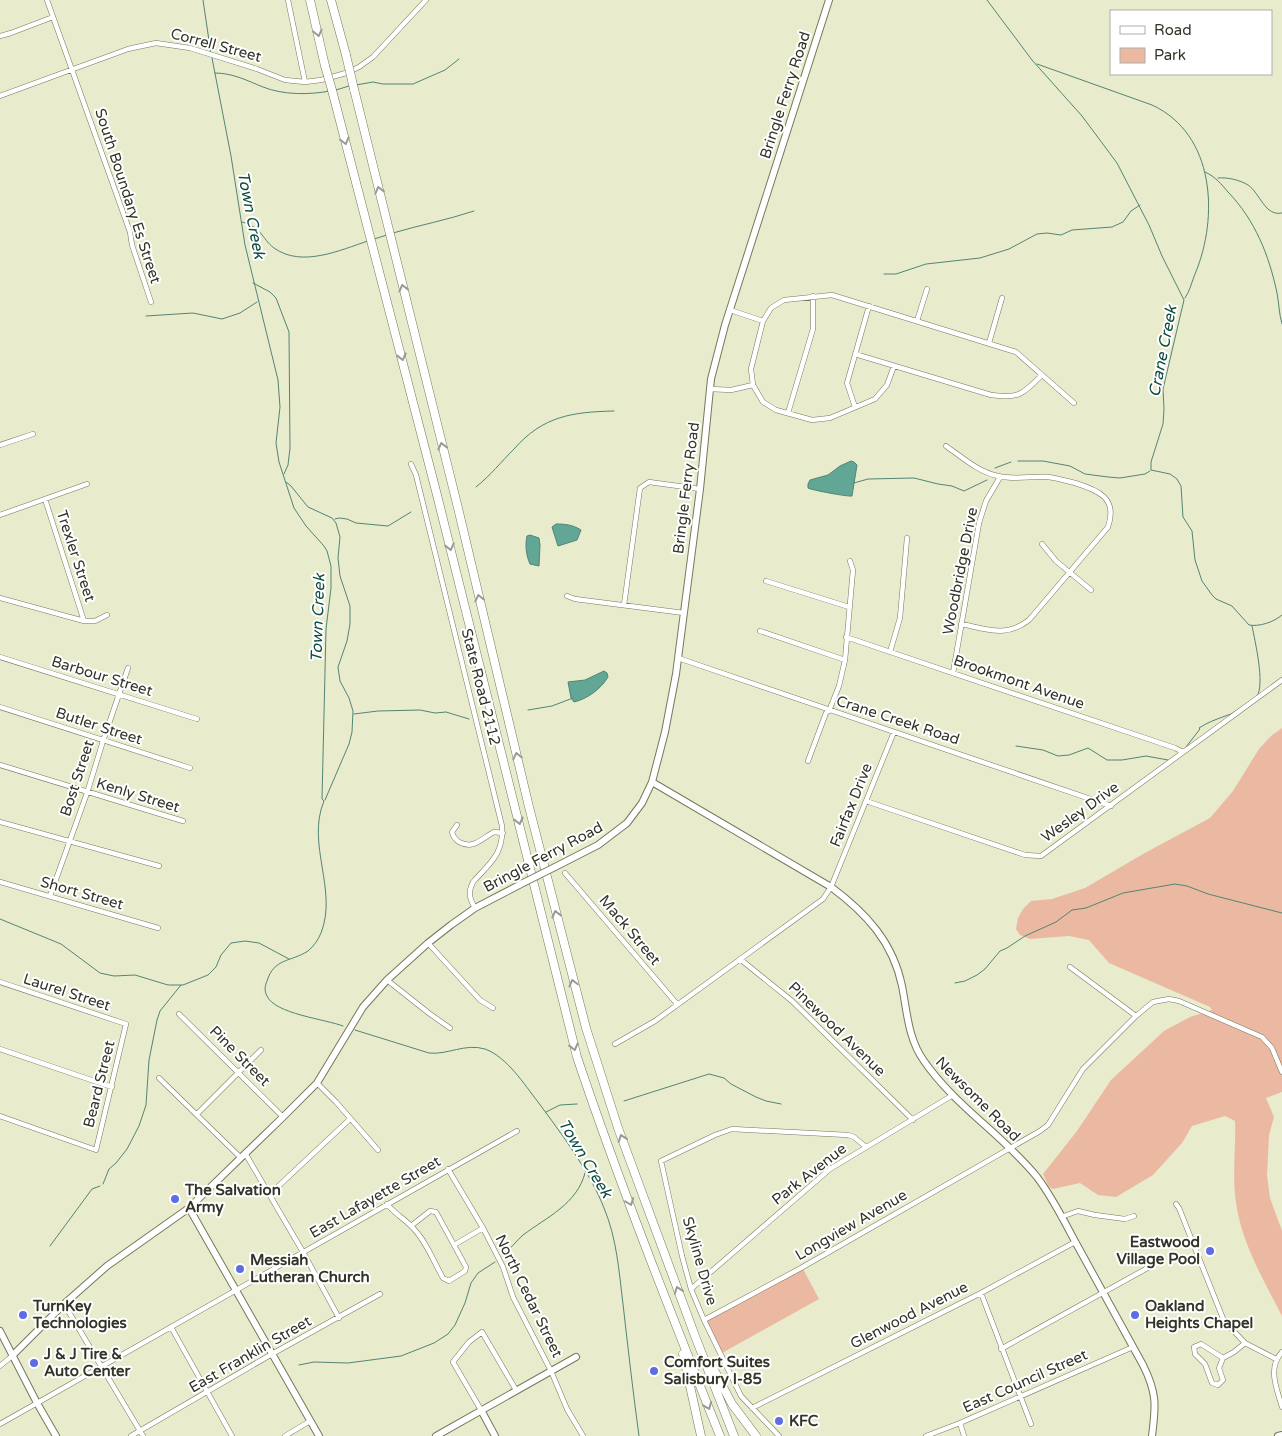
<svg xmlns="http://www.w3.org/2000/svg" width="1282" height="1436" font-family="'Varela Round',sans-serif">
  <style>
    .green { fill: #ebb9a1 }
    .water { fill: #62a796; stroke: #548475 }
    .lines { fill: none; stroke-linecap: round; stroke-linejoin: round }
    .stream { stroke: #548475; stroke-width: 1 }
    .street-casing { stroke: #76785d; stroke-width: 5.5 }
    .secondary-casing { stroke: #76785d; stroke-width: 8 }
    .highway-casing { stroke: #76785d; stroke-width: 9 }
    .street { stroke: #fff; stroke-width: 4.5 }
    .secondary { stroke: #fff; stroke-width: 6 }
    .highway { stroke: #fff; stroke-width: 8 }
    .secondary-bridge-casing { stroke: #76785d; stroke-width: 8; stroke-linecap: butt }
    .highway-bridge-casing { stroke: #76785d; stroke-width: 9; stroke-linecap: butt }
    .secondary-bridge { stroke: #fff; stroke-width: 6 }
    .highway-bridge { stroke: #fff; stroke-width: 8 }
    .oneway { stroke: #999a94 }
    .poi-dot { fill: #5e6de4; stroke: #fff; stroke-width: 2 }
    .labels { text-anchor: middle; stroke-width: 4; stroke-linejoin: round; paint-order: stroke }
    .street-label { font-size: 15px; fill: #333428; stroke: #fff }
    .poi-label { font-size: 15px; font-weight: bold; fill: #333428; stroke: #fff; text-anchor: start }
    .water-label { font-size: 16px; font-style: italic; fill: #0f4c41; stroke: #fff }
  </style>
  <rect width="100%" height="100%" fill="#e8ebcc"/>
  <path class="green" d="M1282 728V1092L1266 1098 1274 1117 1269 1135 1267 1175 1270 1198 1282 1231V1316C1264 1281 1241 1242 1236 1202 1232 1176 1236 1148 1235 1121L1225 1116 1192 1126 1182 1143 1153 1175 1116 1197 1098 1195 1080 1183 1053 1189 1049 1187 1043 1174 1077 1131 1111 1080 1164 1031 1190 1017 1212 1010 1210 1007 1109 963 1089 940 1069 936 1030 939 1020 935 1016 929 1018 918 1023 909 1031 901 1052 899 1085 888 1143 854 1210 818 1233 791 1259 749 1271 736Z
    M803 1269 819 1299 722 1353 707 1320Z"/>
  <path class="water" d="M851 461 854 462 857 465 852 496C849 497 811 490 808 488V484L810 480 828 475 840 466Z
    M556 524C566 524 573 525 581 530L577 540 558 546 552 527Z
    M530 535 539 538 540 545 539 566 530 564C526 555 525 545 527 536Z
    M604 671 607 673 608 677C601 689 587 699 574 702L571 698 568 682 585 680Z"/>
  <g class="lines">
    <path class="stream" d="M203 0 211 54
      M987 0 1032 60 1082 116 1117 163 1149 225 1162 256 1184 300 1163 389 1164 409 1163 424 1151 462V470L1170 474 1177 479 1181 486 1183 517 1192 531 1195 560 1202 581 1212 595 1216 599 1232 606 1249 625C1259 627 1274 622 1282 615
      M212 58 231 156 245 245 278 380 280 407 276 443 279 462 294 508 306 526 324 546 327 551 331 566V588L326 629 322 799 324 801C306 844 338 890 321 933 318 940 314 946 308 951 291 962 274 958 267 981 265 986 264 990 267 996 275 1014 325 1019 343 1026
      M1037 64 1152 105C1215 134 1219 217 1195 274 1192 281 1190 291 1185 298
      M215 73C233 73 248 81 263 87 283 95 309 95 330 91
      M356 85 373 82 383 84H413L445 70 459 59
      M336 90 349 86
      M1205 172C1216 177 1221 184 1228 192 1255 220 1269 255 1277 293 1279 303 1279 314 1282 324
      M1218 178C1227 177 1240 180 1248 185 1260 193 1265 217 1282 213
      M242 222C262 227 261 238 274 248 302 268 340 250 368 241
      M393 233C420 225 447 220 474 211
      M374 239 387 235
      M884 274H896L926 264 980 258 1009 249 1037 234 1047 233 1061 235 1072 230 1112 227 1123 222 1131 211 1140 205
      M253 283 270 292 276 298 289 332 290 448 288 465 284 474
      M146 316 193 313 222 319 240 313 257 302
      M1018 461H1043L1070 466 1085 474 1108 477 1120 478 1145 474 1150 471
      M995 468 1011 462
      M286 482 291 486 308 507 332 518 336 523 340 537 338 558 340 576 350 606V624L347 641 338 667 340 681 349 698 353 711 352 732 349 744 325 800
      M854 483 868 479 914 478 938 484 952 486 964 491 987 480
      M476 487C491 475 501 462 514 449 543 416 572 412 614 411
      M335 519 339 518 347 519 356 523 388 526 411 512
      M528 710 552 706 573 698
      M354 714 378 711 420 710 435 713 446 712 469 719
      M1016 746 1043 750 1058 756 1069 755 1088 748 1107 760H1122L1146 756 1168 760
      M1186 747 1200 729 1199 728C1210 721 1220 718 1231 714 1233 713 1256 697 1257 696 1265 684 1255 641 1252 626
      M0 919 61 944 100 973 114 976 135 975 168 985H183L208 975 216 967 221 955 231 943 245 941 259 943 289 959
      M955 983 965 981 977 975 985 969 1000 951 1007 948 1025 936 1056 922 1072 910 1086 908 1123 893 1175 884 1187 886 1208 894 1282 913
      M355 1030 429 1053C448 1055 465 1043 485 1049 507 1057 524 1084 538 1102 561 1133 590 1172 604 1208 617 1239 619 1272 623 1304 628 1348 633 1392 639 1436
      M624 1101 709 1074 724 1078 731 1084 756 1097 766 1101 781 1104
      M546 1112 560 1105 577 1104
      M103 1184 109 1169 116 1163 127 1149 139 1126 146 1105 149 1060 157 1020 160 1011 181 985
      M50 1246 92 1189 100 1186
      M503 1254C511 1249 516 1241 523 1235 547 1217 577 1204 585 1173
      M299 1365 314 1362 348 1363 401 1356 434 1343 448 1334 455 1325 465 1303 471 1283 478 1273 495 1262"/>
    <g class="street-casing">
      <path id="street" d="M47 0 130 232 132 245 151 302
        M288 0 305 82
        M0 36 11 33 53 17
        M0 96 128 49 156 43 190 48 257 69 285 80 305 82 321 80 346 73 359 67 373 57 426 0
        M730 310 763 321
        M917 321 927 289
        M989 343 1002 298
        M855 354 991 395C1019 399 1023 394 1042 375
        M894 366 887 385 875 399 830 418 812 420 776 410 763 402 753 385 751 369 763 321 771 308 784 300 832 295 1016 352 1074 403
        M710 389 731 390 753 385
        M855 407 847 383 869 306
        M788 413 813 329V296
        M0 445 33 434
        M946 446C962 457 978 472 998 476 1014 480 1032 476 1048 477 1057 478 1066 481 1075 483 1098 490 1118 498 1108 527L1029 620C1006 638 987 629 961 624
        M411 464 416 475 502 826C504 854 490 863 473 882 468 892 469 898 475 908
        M45 499 84 621
        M0 515 87 484
        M1042 544 1056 561 1091 590
        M766 581 849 607
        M567 596 575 599 684 613
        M0 598 84 621H95L107 615
        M624 605 640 488 649 482 700 489
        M760 631 845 660
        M846 637 1175 748 1183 752
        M890 652 900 618 907 538
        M0 657 197 719
        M678 658 1111 806
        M953 673 979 523 986 501 1000 477
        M0 707 190 768
        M808 761 826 713 829 711 839 686 845 660 853 570 850 561
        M0 765 183 821
        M866 801 1025 855 1041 856 1282 680
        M0 822 159 866
        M457 825 452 832C453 837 455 839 459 842 474 850 482 838 494 832L503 833
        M565 873 677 1004
        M0 882 158 928
        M50 896 87 793 103 741 128 668
        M428 943 480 1000 493 1008
        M740 959 792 1001 913 1120
        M1070 967 1136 1016
        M387 980 430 1014 450 1028
        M0 982 126 1024 96 1150 0 1116
        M179 1014 283 1117
        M615 1044 655 1021 823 899 831 887 894 732
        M0 1049 112 1087
        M159 1078 240 1157
        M317 1083 336 1102 378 1150
        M197 1114 261 1050
        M245 1153 303 1252 339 1318
        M448 1169 483 1228 503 1267 513 1297 551 1371 567 1409 583 1436
        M270 1194 350 1119
        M387 1204C396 1215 405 1219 413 1228 426 1241 434 1262 443 1278L449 1281 465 1271 466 1267 436 1212 430 1211 411 1226
        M1176 1204 1179 1208 1224 1321 1245 1343 1276 1359
        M1061 1217 1078 1211 1095 1215 1125 1219 1134 1216
        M454 1245 483 1228
        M691 1289 830 1169 953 1095
        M981 1293 1031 1424
        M64 1304 143 1436
        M704 1320 801 1268 1040 1131 1048 1125 1083 1069 1136 1016 1153 1002 1169 999 1179 1001 1262 1037 1272 1048 1282 1072
        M171 1327 232 1436
        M1201 1344 1223 1358 1219 1368 1223 1380 1218 1385 1212 1383 1205 1364 1195 1354 1194 1347Z
        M1001 1349 1153 1265
        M1282 1352C1267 1368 1277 1389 1282 1407
        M1223 1358 1234 1352 1245 1343
        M0 1366 12 1356
        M752 1408 981 1293 1075 1242
        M481 1410 453 1362 469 1342 482 1332 516 1390
        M960 1423 964 1436
        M0 1424 517 1131
        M131 1436 272 1354 380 1294
        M285 1436 310 1421
        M779 1436 741 1396 704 1320 691 1289 682 1256 661 1161 715 1135 732 1129 848 1135 854 1137 866 1147
        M926 1436 960 1423 1133 1347"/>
    </g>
    <g class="secondary-casing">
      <path id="secondary" d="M652 782 831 887C866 913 893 942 902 986 907 1011 908 1039 924 1061 955 1106 1003 1135 1037 1177 1053 1198 1065 1223 1077 1245 1099 1285 1121 1325 1143 1365 1157 1393 1156 1405 1152 1436
        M555 867 598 845 627 823 642 803 652 782 665 732 676 674 700 489 711 379 725 325 829 0
        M189 1208 319 1436
        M0 1331 37 1403 56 1436
        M12 1356 64 1304 107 1266 189 1208 283 1117 317 1083 363 1007 387 980 428 943 451 925 475 908 523 883
        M481 1410 495 1436
        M436 1436 576 1357
        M1278 1436 1282 1435"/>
    </g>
    <g class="highway-casing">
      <path id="highway" d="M310 0 325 66
        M331 0 346 55
        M354 89 458 508 529 807 586 1028 618 1128 695 1336 734 1436
        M332 90 437 495 577 1057C620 1185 670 1311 720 1436
        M683 1354 701 1436
        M711 1364 732 1404 756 1436"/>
    </g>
    <use href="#street" class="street"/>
    <use href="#secondary" class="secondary"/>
    <use href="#highway" class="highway"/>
    <g class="secondary-bridge-casing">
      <path id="secondary-bridge" d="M523 883 555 867"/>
    </g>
    <g class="highway-bridge-casing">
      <path id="highway-bridge" d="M346 55 354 89
        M325 66 332 90"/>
    </g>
    <use href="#secondary-bridge" class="secondary-bridge"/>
    <use href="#highway-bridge" class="highway-bridge"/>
  </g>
  <defs><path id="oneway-chevron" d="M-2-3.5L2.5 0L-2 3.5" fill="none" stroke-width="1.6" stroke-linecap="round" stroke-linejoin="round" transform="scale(1.25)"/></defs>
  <g class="oneway">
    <use href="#oneway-chevron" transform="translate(318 33) rotate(77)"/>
    <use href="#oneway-chevron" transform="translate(345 141) rotate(75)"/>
    <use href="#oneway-chevron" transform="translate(379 190) rotate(-104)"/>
    <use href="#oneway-chevron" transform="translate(403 288) rotate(-104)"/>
    <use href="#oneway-chevron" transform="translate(402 357) rotate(76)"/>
    <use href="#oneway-chevron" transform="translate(442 446) rotate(-104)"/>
    <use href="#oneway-chevron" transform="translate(450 547) rotate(76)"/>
    <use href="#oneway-chevron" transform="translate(479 598) rotate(-103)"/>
    <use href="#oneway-chevron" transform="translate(517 756) rotate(-103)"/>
    <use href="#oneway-chevron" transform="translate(519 821) rotate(76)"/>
    <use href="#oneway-chevron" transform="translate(556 914) rotate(-104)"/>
    <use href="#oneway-chevron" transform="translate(573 983) rotate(-105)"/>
    <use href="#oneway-chevron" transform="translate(574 1047) rotate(76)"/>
    <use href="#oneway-chevron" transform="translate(622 1138) rotate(-110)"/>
    <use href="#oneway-chevron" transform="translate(630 1202) rotate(69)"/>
    <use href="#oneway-chevron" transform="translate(678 1290) rotate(-110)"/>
    <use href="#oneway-chevron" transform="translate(708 1406) rotate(68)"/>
  </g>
  <g class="poi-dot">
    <circle cx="175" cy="1199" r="5"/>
    <circle cx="1210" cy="1251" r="5"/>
    <circle cx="240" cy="1269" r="5"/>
    <circle cx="23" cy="1315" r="5"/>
    <circle cx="1135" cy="1315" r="5"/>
    <circle cx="34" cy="1363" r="5"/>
    <circle cx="654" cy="1371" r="5"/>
    <circle cx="779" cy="1421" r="5"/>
  </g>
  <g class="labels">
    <g class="street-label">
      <text transform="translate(216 45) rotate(15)" y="5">Correll Street</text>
      <text transform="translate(785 95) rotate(-72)" y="5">Bringle Ferry Road</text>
      <text transform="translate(128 196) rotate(72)" y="5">South Boundary Es Street</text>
      <text transform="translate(686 488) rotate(-83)" y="5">Bringle Ferry Road</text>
      <text transform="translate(76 556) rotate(72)" y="5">Trexler Street</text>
      <text transform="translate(960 571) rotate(-79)" y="5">Woodbridge Drive</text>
      <text transform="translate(102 676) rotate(17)" y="5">Barbour Street</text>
      <text transform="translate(1019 682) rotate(19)" y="5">Brookmont Avenue</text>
      <text transform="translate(481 687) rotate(76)" y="5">State Road 2112</text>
      <text transform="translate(898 720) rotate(18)" y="5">Crane Creek Road</text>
      <text transform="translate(99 726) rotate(18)" y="5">Butler Street</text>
      <text transform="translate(77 778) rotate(-72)" y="5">Bost Street</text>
      <text transform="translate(138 795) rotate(17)" y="5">Kenly Street</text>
      <text transform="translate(851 805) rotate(-68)" y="5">Fairfax Drive</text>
      <text transform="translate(1080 812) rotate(-36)" y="5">Wesley Drive</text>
      <text transform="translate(543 857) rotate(-28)" y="5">Bringle Ferry Road</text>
      <text transform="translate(82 893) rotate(16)" y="5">Short Street</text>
      <text transform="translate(630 930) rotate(50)" y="5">Mack Street</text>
      <text transform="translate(67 992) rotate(18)" y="5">Laurel Street</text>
      <text transform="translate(837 1029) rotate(44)" y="5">Pinewood Avenue</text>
      <text transform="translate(240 1056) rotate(45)" y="5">Pine Street</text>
      <text transform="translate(99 1084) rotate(-76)" y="5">Beard Street</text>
      <text transform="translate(978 1099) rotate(45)" y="5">Newsome Road</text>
      <text transform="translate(809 1174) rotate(-38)" y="5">Park Avenue</text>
      <text transform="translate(375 1197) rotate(-30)" y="5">East Lafayette Street</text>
      <text transform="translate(851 1225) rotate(-30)" y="5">Longview Avenue</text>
      <text transform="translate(700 1261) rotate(74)" y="5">Skyline Drive</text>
      <text transform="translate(529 1296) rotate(64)" y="5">North Cedar Street</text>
      <text transform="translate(909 1315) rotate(-27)" y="5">Glenwood Avenue</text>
      <text transform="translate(250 1354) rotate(-30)" y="5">East Franklin Street</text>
      <text transform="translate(1025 1381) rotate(-24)" y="5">East Council Street</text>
    </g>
    <g class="poi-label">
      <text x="185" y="1195">The Salvation<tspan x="185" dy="17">Army</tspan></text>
      <text x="1200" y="1247" text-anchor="end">Eastwood<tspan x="1200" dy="17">Village Pool</tspan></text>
      <text x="250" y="1265">Messiah<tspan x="250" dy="17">Lutheran Church</tspan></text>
      <text x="33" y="1311">TurnKey<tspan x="33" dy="17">Technologies</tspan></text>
      <text x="1145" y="1311">Oakland<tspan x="1145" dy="17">Heights Chapel</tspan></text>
      <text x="44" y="1359">J &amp; J Tire &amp;<tspan x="44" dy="17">Auto Center</tspan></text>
      <text x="664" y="1367">Comfort Suites<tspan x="664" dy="17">Salisbury I-85</tspan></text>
      <text x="789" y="1426">KFC</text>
    </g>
    <g class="water-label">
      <text transform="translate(252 215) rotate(79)" y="6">Town Creek</text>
      <text transform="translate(1162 351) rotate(-79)" y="6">Crane Creek</text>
      <text transform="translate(317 618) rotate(-88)" y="6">Town Creek</text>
      <text transform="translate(586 1158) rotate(59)" y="6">Town Creek</text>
    </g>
  </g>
  <rect x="1110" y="10" width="162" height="65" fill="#ffffff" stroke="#adaea9"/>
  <rect x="1120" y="26" width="25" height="8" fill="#ffffff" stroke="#adaea9"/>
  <text x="1154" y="35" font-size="15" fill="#333428">Road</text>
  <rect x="1120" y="48" width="25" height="15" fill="#ebb9a1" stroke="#adaea9"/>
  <text x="1154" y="60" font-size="15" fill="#333428">Park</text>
</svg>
